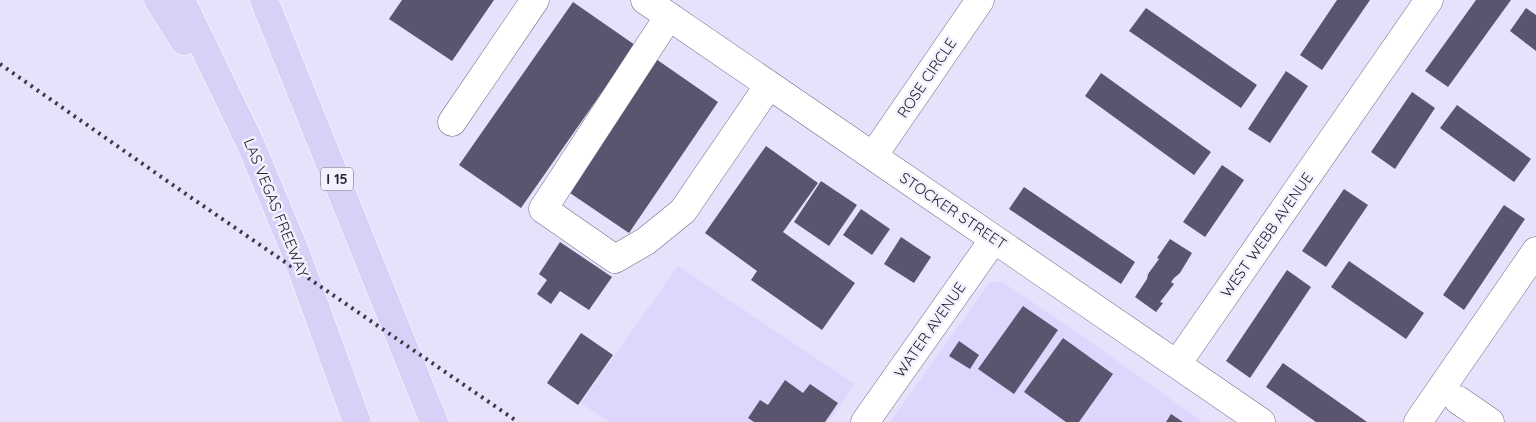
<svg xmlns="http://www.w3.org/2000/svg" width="1536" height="422" font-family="Quicksand,sans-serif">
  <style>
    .built { fill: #ddd7fd }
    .building { fill: #59556f }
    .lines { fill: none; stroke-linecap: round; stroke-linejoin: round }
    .minor-casing { stroke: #716c88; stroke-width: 29 }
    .highway-casing { stroke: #fff; stroke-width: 29 }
    .minor { stroke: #fff; stroke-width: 28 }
    .highway { stroke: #d7d1f7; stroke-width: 28 }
    .rail { stroke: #3c3946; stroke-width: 4; stroke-dasharray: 2.5 5; stroke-linecap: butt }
    .labels { text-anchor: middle; stroke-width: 5; stroke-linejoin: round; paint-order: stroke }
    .shield { fill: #f3f1fe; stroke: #63616c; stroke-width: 1 }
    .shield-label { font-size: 14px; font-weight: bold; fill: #25232e }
    .street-label { font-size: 15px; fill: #25232e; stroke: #f3f1fe }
  </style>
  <rect width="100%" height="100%" fill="#e6e2fb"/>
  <path class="built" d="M678 266 855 384 828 422H609L581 403Z
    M1001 281 1068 326 1203 422H890L989 283Z"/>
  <path class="building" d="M402 0H494L452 61 389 19Z
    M1337 0H1370L1322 70 1300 55Z
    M1476 0H1511L1448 87 1425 71Z
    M573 2 635 45 521 208 459 165Z
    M1146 8 1257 85 1241 108 1129 31Z
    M1526 8 1536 15V51L1510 31Z
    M656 59 718 102 629 233 567 191Z
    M1286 71 1308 86 1270 143 1248 129Z
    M1101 73 1211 152 1194 175 1085 96Z
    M1412 92 1435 108 1395 169 1371 152Z
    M1457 105 1531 159 1514 182 1440 128Z
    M766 146 818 183 783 232 855 283 822 330 751 280 757 271 705 233Z
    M1222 165 1244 180 1205 237 1183 222Z
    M821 181 857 205 829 246 794 222Z
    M1024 187 1135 262 1121 284 1009 209Z
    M1344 189 1368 205 1326 267 1302 251Z
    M1504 205 1525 219 1464 310 1443 295Z
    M861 209 890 229 872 255 843 235Z
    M901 237 931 257 914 283 884 264Z
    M1170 239 1192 253 1180 273 1174 278 1171 282 1174 284 1160 302 1163 303 1156 312 1135 297 1147 279 1148 274 1159 259 1157 258Z
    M560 242 612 277 589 310 560 291 551 304 537 294 547 280 539 274Z
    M1349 261 1424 313 1406 339 1331 287Z
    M1287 270 1311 287 1250 378 1226 361Z
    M1023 306 1058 330 1014 394 978 369Z
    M581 333 613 355 578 405 547 383Z
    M1063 338 1113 374 1079 422H1066L1024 392Z
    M959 341 979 355 970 369 949 356Z
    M1283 363 1367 422H1316L1266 387Z
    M785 380 803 393 810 384 838 403 825 422H754L748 418 760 400 768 405Z
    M1171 414 1183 422H1166Z"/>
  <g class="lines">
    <g class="minor-casing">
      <path id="minor" d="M645 0 1261 422
        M669 16 543 209 615 259 646 241 683 211 769 85
        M452 122 535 0
        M873 156 980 0
        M1177 364 1429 0
        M1458 400 1490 422
        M865 422 994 239
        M1418 422 1536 251"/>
    </g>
    <g class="highway-casing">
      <path id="highway" d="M158 0 184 41
        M181 0 251 145 295 251 357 422
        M264 0 434 422"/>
    </g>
    <use href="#minor" class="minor"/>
    <use href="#highway" class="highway"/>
    <path class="rail" d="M0 64 180 190 518 422"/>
  </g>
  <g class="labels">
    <rect class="shield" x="321" y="167.5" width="32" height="23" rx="4"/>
    <g class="shield-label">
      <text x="337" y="184">I 15</text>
    </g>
    <g class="street-label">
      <text transform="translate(927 78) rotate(-56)" y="5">ROSE CIRCLE</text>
      <text transform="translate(276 208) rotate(68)" y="5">LAS VEGAS FREEWAY</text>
      <text transform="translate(953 211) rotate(34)" y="5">STOCKER STREET</text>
      <text transform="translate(1267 235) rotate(-55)" y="5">WEST WEBB AVENUE</text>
      <text transform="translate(930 330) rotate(-55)" y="5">WATER AVENUE</text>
    </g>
  </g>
</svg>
